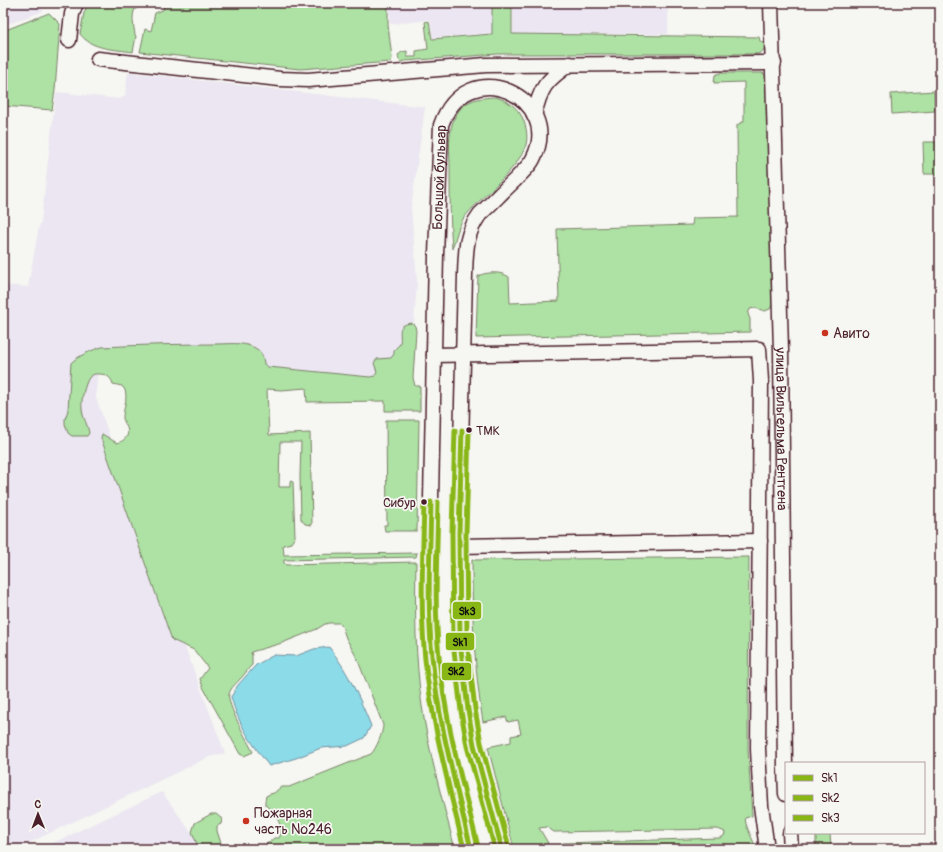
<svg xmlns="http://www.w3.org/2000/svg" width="943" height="852" font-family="Pangolin,sans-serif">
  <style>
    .built { fill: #ebe6f1 }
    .green { fill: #ade2a4; stroke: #7c8068 }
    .water { fill: #8cdbe9; stroke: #72909d }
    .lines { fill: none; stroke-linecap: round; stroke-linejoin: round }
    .minor-casing { stroke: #4a1f2b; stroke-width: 17 }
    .minor { stroke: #f6f6f2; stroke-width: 14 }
    .bus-1-casing { stroke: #f6f6f2; stroke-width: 8 }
    .bus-2-casing { stroke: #f6f6f2; stroke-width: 8 }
    .bus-3-casing { stroke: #f6f6f2; stroke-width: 8 }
    .bus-1 { stroke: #87b615; stroke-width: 5 }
    .bus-2 { stroke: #87b615; stroke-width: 5 }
    .bus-3 { stroke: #87b615; stroke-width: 5 }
    .poi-dot { fill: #c8321e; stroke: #f6f6f2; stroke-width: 1.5 }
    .bus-dot { fill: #4a1f2b; stroke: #f6f6f2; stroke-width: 1.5 }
    .labels { text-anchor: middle; stroke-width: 3.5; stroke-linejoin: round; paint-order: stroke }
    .bus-label { font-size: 13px; fill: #4a1f2b; stroke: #f6f6f2; text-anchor: start }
    .street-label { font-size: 14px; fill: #4a1f2b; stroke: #f6f6f2 }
    .poi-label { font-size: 14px; fill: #4a1f2b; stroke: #f6f6f2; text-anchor: start }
    .line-badge { stroke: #f6f6f2; stroke-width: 1.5 }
    .pale-badge-label { font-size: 11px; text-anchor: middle; font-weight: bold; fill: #111 }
  </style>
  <rect width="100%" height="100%" fill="#f6f6f2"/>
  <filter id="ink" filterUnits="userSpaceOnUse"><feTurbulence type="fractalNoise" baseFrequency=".025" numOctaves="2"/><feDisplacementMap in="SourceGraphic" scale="8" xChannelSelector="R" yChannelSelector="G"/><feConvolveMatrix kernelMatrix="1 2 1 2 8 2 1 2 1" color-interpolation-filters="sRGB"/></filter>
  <g filter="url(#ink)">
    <path class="built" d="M3 3H39L43 11 3 26Z
      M389 3H492V33L433 38 430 20 390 24Z
      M513 3H668V34H513Z
      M128 72 425 107 411 208 417 282 409 385 98 350 96 398 172 613 225 753 209 757 16 849H3V285L28 287 39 227 41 222 56 92 119 99 125 96Z
      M162 792 198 842 201 849H40Z"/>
    <path class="green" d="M88 3H140L139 7 135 9C131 17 134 26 135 35L136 36 133 52C115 49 92 50 80 34L84 13Z
      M165 3H388V25L392 58 391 62 300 69 140 52 145 29 151 31 155 13 163 10Z
      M492 3H512V34L759 37 760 41 765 44C765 49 763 52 758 54H498L405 61 401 62 399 60 398 55 402 52 407 51V57H416V51L428 49 425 22 429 21 432 39 492 34Z
      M49 13 60 24 55 90 52 110 3 106V31Z
      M720 73H763L766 76 768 84 772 305 770 309 765 311 755 308 750 309 748 314 750 319V332L476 338 478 276C486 272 501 271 509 277L510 303 559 301 557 229 692 225 693 218 738 217 737 125 744 121V82L714 83 715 75Z
      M934 91 935 111 892 114 891 94Z
      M496 97C508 101 517 107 522 117 527 127 529 140 524 150 513 174 480 197 463 219L459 227 452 249C450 223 450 196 450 169 450 153 447 132 455 117 464 99 478 98 496 97Z
      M923 142H940V174H924Z
      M412 323 415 326 416 331 413 378 415 386H420V411H385V401L307 402 306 388 282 390 267 389 269 435 310 433 312 525 305 524 301 519 300 476 301 442H280L279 487H290V481L293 482 295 537 291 543 283 545 284 555 417 553 416 557 284 560V563L286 565 416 562C415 610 415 659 422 706 429 754 443 802 455 849H261L274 838H279C285 828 275 811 265 805V801L266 796 270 794 274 793 281 787H289L371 754C376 749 383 733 383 725L357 658 346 638 342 626 339 623H329L325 624 317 629 282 643 251 652 252 656V665C247 669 245 675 240 679 236 684 231 687 229 694 226 703 248 742 253 752L244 756 240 754 203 687 200 679 208 668 194 650 172 640 101 438 102 434 117 443C121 442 125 440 127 436 130 429 124 424 123 418 123 408 128 400 125 390L122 386 113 384C111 377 106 374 99 374 91 373 88 378 86 384 82 395 80 407 84 418 86 423 88 427 89 433L87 436H72L68 433 65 424V419L68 410 71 363C76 357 94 349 102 347 141 345 179 344 217 344 228 344 243 342 253 347 262 351 263 356 264 364L268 367 370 377 375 376 377 372 374 363 377 359 391 358 394 354V350L400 344C402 332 395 325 412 323Z
      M386 420H419L417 531H385L384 525H387Z
      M749 557 748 749 752 816 745 818C746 829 753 838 756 849H556V847L563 843 720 838 724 836 725 832 718 829 554 832 547 827 539 828 548 843 543 849H514L488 747 511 742V736L521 734 518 720 508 722 506 717 483 722C474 668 472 615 472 560Z
      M211 814H216L222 819 221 824 217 826V831L223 849H199L192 832 195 823Z
      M816 833H830L831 849H816Z"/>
    <path class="water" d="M329 647C348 671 360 699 371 726L364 738 347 746 321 748 296 758 269 766C251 742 239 726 231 697L238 685 256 665 274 655 296 656 314 649Z"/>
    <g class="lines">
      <g class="minor-casing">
        <g id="minor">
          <path id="s1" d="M771 3 781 350 785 769 786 794"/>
          <path d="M69 40 72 14 76 3"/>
          <path d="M98 59 280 79 308 80 486 65 774 63"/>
          <path d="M534 116C540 88 546 80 570 64"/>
          <path d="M434 355 759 349 761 381 758 749 761 806 767 849"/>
          <path d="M459 546 760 541"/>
          <path d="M790 833 791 849"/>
          <path id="s2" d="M471 849 445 737 435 686 430 629V547L436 255 441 125C467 51 565 98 533 159 529 167 521 173 515 180 503 191 492 203 480 214 465 234 466 251 465 275L459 533 460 641 468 710 474 745 502 849"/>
        </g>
      </g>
      <use href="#minor" class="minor"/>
      <g class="bus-1-casing">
        <path id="bus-1" d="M462 430 459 533 460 641 468 710 474 745 502 849
          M431 502C430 553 427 605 432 656 438 722 456 785 471 849"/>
      </g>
      <g class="bus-2-casing">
        <path id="bus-2" d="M455 430 452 533 453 642 461 711 467 746 495 849
          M424 502C423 554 420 607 425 659 432 724 449 786 464 849"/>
      </g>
      <g class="bus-3-casing">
        <path id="bus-3" d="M469 430 466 533 467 641 475 709 481 743 509 847
          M438 502C437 554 434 606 439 657 445 722 463 784 478 847"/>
      </g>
      <use href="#bus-1" class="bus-1"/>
      <use href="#bus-2" class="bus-2"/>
      <use href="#bus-3" class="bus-3"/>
    </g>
  </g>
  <g class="poi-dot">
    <circle cx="825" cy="333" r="4"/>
    <circle cx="246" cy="821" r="4"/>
  </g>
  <g class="bus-dot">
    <circle cx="469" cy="430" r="3.5"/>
    <circle cx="424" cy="502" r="3.5"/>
  </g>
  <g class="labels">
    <g class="bus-label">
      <text x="476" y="435">ТМК</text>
      <text x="416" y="507" text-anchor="end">Сибур</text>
    </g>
    <g class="street-label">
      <text dy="5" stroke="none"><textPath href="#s2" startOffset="676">Большой бульвар</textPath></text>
      <text dy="5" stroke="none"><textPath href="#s1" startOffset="426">улица Вильгельма Рентгена</textPath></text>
    </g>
    <g class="poi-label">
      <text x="833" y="338">Авито</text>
      <text x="254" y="818">Пожарная<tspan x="254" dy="16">часть №246</tspan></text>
    </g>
  </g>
  <g class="line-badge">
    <rect x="452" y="601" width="30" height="19" rx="4" fill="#87b615"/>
    <rect x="445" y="632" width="30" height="19" rx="4" fill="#87b615"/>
    <rect x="441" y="662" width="31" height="19" rx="4" fill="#87b615"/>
  </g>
  <g class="pale-badge-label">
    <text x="467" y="615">Sk3</text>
    <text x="460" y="646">Sk1</text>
    <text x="456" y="675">Sk2</text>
  </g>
  <rect width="943" height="852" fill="none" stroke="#f6f6f2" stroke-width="16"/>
  <rect x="8" y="8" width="927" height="836" fill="none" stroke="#4a1f2b" stroke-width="1.5" filter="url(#ink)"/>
  <rect x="785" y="762" width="140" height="72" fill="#f6f6f2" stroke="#b1a0a2"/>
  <rect x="793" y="775" width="20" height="6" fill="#87b615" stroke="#b1a0a2"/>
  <text x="821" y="782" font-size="12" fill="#4a1f2b">Sk1</text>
  <rect x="793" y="795" width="20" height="6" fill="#87b615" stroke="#b1a0a2"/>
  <text x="821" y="802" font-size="12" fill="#4a1f2b">Sk2</text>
  <rect x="793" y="815" width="20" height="6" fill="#87b615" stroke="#b1a0a2"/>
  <text x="821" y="822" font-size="12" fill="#4a1f2b">Sk3</text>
  <g transform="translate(38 814) rotate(359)" stroke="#f6f6f2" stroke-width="3" paint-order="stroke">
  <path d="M0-3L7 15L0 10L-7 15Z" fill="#4a1f2b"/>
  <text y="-6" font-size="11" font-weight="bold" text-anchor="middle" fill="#4a1f2b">С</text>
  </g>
</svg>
